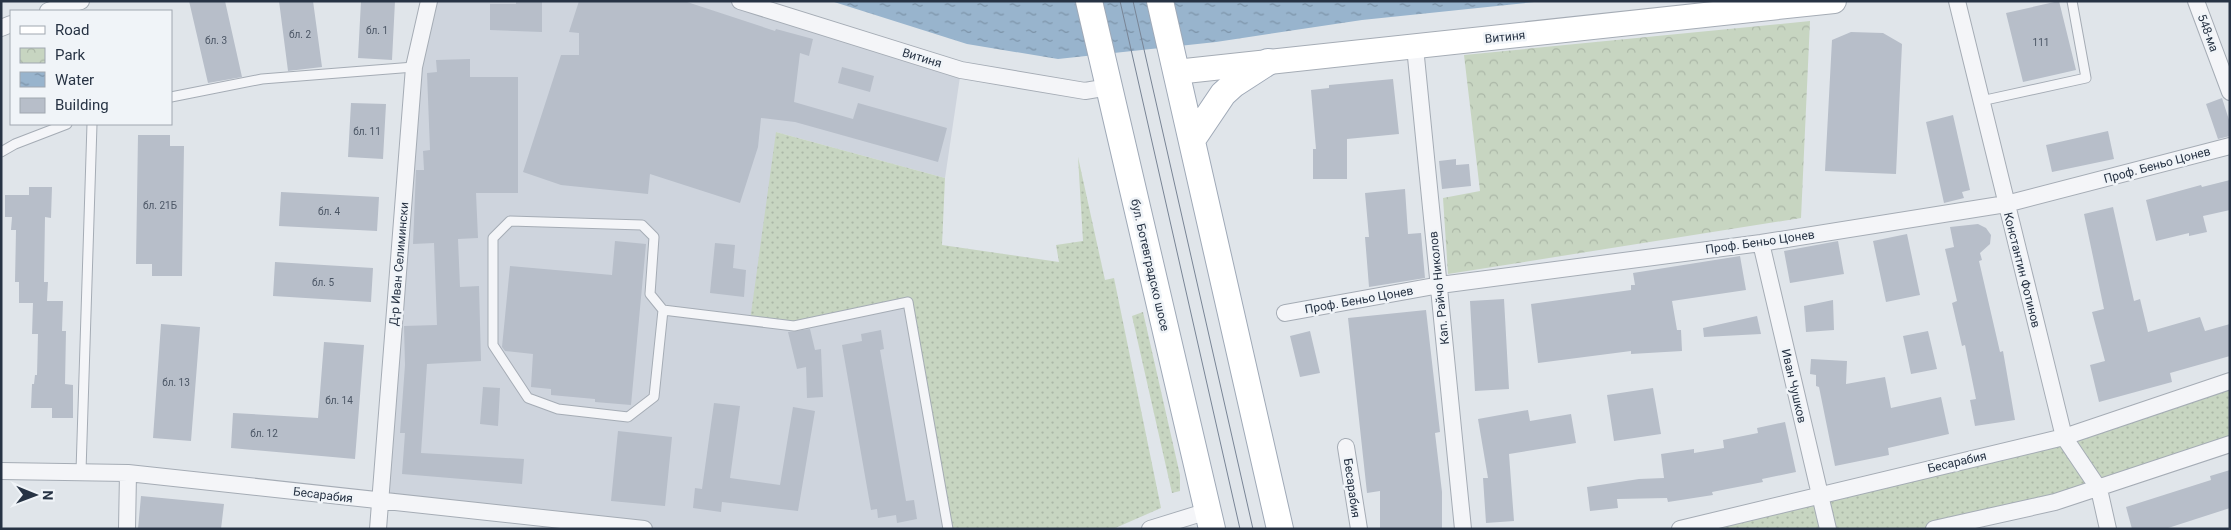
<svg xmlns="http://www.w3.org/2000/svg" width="2231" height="530" font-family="Roboto,sans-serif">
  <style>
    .built { fill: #ced4dd }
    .grass { fill: url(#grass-dots) }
    .park { fill: url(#park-crowns) }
    .water { fill: url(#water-ripples) }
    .building { fill: #b7bec9 }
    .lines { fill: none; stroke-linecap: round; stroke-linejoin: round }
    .lane-casing { stroke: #a5acb5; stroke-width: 11 }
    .street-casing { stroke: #a5acb5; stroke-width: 18 }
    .secondary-casing { stroke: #a5acb5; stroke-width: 26 }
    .primary-casing { stroke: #9fa9b7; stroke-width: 28 }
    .lane { stroke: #f4f5f8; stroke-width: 9 }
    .street { stroke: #f4f5f8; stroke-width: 16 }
    .secondary { stroke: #fff; stroke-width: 24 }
    .primary { stroke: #fff; stroke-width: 26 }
    .tram { stroke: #788495; stroke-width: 1 }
    .labels { text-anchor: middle; stroke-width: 5; stroke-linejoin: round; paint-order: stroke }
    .number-label { font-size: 10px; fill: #4b5665 }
    .street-label { font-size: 12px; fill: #273344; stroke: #f0f4f8 }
  </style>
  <defs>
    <pattern id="grass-dots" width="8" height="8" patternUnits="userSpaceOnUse" patternTransform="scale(1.25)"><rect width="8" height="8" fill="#c7d5c1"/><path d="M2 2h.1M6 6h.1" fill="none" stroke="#abb7a7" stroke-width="1.8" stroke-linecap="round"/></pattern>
    <pattern id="park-crowns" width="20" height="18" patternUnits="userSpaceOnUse" patternTransform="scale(1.25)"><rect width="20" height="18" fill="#c7d5c1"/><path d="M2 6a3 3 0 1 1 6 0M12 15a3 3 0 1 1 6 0" fill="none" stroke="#abb7a7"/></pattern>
    <pattern id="water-ripples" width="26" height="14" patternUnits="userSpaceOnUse" patternTransform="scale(1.25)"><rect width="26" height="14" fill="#98b4cd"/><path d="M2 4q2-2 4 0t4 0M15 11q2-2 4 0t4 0" fill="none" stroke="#7c93a8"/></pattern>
  </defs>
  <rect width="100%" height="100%" fill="#e0e5ea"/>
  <path class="built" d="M429 1H740L961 70 945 178 776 132 908 302 948 529H644L380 502 414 67Z"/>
  <path class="grass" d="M776 132 945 178 942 245 1059 262 1056 245 1083 241 1078 157 1105 280 1114 278 1161 508 1113 529H948L908 302 794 326 750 321Z
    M1143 312 1180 475V491L1172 493 1132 316Z
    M2230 381V444L1934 529H1680L2064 437Z"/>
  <path class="park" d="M1810 21 1801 218 1448 274 1443 198 1480 191 1464 55Z"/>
  <path class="water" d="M831 1H1544L1362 20 1216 42 1058 59 967 44Z"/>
  <path class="building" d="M189 1H225L242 77 208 83Z
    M279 1H313L322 67 288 71Z
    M361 1H395L392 60 358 58Z
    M516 1H542V32L490 30V4H516Z
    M579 1H684L775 31 776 29 813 39 809 56 800 53 794 102 853 119 858 103 947 128 938 162 795 122 761 118 758 147 740 203 650 174 648 194 561 185 523 172 561 55H579V33L569 32Z
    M2059 1 2076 70 2023 82 2006 13Z
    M1851 32 1883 33 1902 44 1896 174 1825 171 1832 40Z
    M470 59V77H518V193H476L478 238 458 239 460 287 479 286 481 361 427 364 421 453 524 459 522 484 402 474 405 433H400L405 365 404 326 437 325 434 243 413 244 416 170H424L423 151 430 150 427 73 437 72 436 60Z
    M842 67 874 76 870 92 838 83Z
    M1393 79 1399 134 1347 139V179H1313V149H1316L1311 90 1329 88V85Z
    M2222 98 2230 123V136L2218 139 2206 104Z
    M351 103 386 104 383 159 348 157Z
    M1953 115 1970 190 1962 192 1964 198 1944 203 1926 122Z
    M2108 131 2114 159 2052 172 2046 145Z
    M138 135H170V146H184L182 276H152V264H136Z
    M1456 159V165L1469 164 1471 186 1442 189 1439 161Z
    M2230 180V210L2203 216 2207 232 2189 236V233L2156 241 2146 200 2201 185 2202 187Z
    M29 187H52L51 218 45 217 44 282H48L47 301H63L62 331H66L65 384 73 385V418H52V408H31L32 384H34L35 375H37L38 334H32L33 303H19V282H15L16 230H11L12 217H5V195H29Z
    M1405 189 1408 234 1421 233 1425 278 1369 287 1365 237H1369L1365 193Z
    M281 192 379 197 377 231 279 226Z
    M2113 207 2134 301 2140 299 2148 332 2200 317 2205 331 2230 324V356L2170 373 2172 382 2099 402 2090 365 2105 361 2092 312 2104 309 2084 214Z
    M1978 224 1986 228 1991 235 1990 244 1980 253 1982 260 1979 261 2000 352 2003 351 2015 420 1975 426 1970 400 1976 399 1965 345 1962 346 1952 303 1957 301 1945 249 1954 247 1950 227Z
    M1907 234 1920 295 1886 302 1873 241Z
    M615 241 646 244 631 405 595 402V399L551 395V389L531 387 533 354 505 351 502 347 510 266 612 275Z
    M1838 241 1844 274 1790 283 1784 251Z
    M715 243 735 245 733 268 746 270 744 297 710 293Z
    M1740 256 1746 290 1672 301 1677 330H1681L1682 351 1631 354V351L1538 363 1531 304 1631 290V285H1635L1633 273Z
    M275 262 373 268 371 302 273 296Z
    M1504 299 1509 389 1475 391 1470 301Z
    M1833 300 1834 330 1806 332 1804 306Z
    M1426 310 1440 432 1435 433 1442 492V529H1380V491L1367 493 1348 318Z
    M1757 316 1761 334 1704 337 1703 328Z
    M161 324 200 327 191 441 153 438Z
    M810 329 815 350 821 349 823 397 807 398 806 367 797 369 788 332Z
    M881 330 884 349 880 350 906 501 914 500 917 519 897 523 896 515 878 518 877 509 871 510 842 345 862 341 861 334Z
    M1310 331 1320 373 1300 377 1290 336Z
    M1928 331 1937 369 1911 374 1903 336Z
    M324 342 364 345 355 459 231 448 233 413 318 418Z
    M1811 359 1847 361 1846 384 1885 377 1891 408 1941 397 1949 434 1888 448 1889 455 1835 466 1819 387 1816 386V375L1810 374Z
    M483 387 500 388 498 426 480 424Z
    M1653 388 1661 434 1614 441 1607 395Z
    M714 403 740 406 730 478 780 485 793 407 815 411 798 511 722 502 721 512 693 508 695 488 702 489Z
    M1528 410 1530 421 1571 414 1576 443 1509 454 1514 521 1486 523 1483 478H1488L1478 419Z
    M1785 422 1796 472 1762 479 1763 482 1712 492 1713 495 1668 502 1667 498 1617 499 1618 508 1590 511 1587 487 1639 479 1664 478 1661 454 1694 449V453L1724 448 1723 440 1758 433 1757 428Z
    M618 431 672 437 665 506 611 501Z
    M2230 470V508L2165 529H2132L2126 507 2211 480 2210 476Z
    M141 496 224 504 221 529H138Z"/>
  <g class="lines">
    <g class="lane-casing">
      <path id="lane" d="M171 97 262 79 414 67
        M1981 101 2086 78 2072 1
        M1 152 15 144 67 124
        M663 310 654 397 628 417 558 409 528 398 493 345V238L510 221 642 225 654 237 650 294 663 310 794 326 908 302 948 529
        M81 471 92 124"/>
    </g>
    <g class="street-casing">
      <path id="street" d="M740 1 961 70 1085 91 1109 87
        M1957 1 2064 437 2099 489 2108 529
        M2196 1 2230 92
        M48 11 81 1
        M1 28 11 24
        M1415 47 1463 529
        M1761 243 1828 529
        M1285 313 1440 285 1761 243 2006 204 2230 146
        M1346 447 1359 529
        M1 471 128 473 644 529
        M127 529 128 473
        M378 529 414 67 429 1
        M1150 529 1208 511
        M1680 529 2064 437 2230 381
        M1934 529 2055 502 2230 444"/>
    </g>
    <g class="secondary-casing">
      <path id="secondary" d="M1176 72 1834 1"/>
    </g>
    <g class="primary-casing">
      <path id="primary" d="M1089 1 1212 529
        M1160 1 1280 529
        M1192 140 1223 94 1234 84 1268 62"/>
    </g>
    <use href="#lane" class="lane"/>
    <use href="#street" class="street"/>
    <use href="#secondary" class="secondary"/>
    <use href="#primary" class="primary"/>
    <path class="tram" d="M1120 1 1240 529
      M1133 1 1253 529"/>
  </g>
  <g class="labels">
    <g class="number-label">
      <text x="377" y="34">бл. 1</text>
      <text x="300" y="38">бл. 2</text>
      <text x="216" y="44">бл. 3</text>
      <text x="2041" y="46">111</text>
      <text x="367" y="135">бл. 11</text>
      <text x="160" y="209">бл. 21Б</text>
      <text x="329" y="215">бл. 4</text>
      <text x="323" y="286">бл. 5</text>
      <text x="176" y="386">бл. 13</text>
      <text x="339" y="404">бл. 14</text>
      <text x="264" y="437">бл. 12</text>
    </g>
    <g class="street-label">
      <text transform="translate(2208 33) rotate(70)" y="4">548-ма</text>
      <text transform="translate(1505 37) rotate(-6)" y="4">Витиня</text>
      <text transform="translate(922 58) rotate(17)" y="4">Витиня</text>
      <text transform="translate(2157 165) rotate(-15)" y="4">Проф. Беньо Цонев</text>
      <text transform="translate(1760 242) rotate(-8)" y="4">Проф. Беньо Цонев</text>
      <text transform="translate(399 264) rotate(-85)" y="4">Д-р Иван Селимински</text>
      <text transform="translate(1150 265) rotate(77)" y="4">бул. Ботевградско шосе</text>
      <text transform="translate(2022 270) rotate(76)" y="4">Константин Фотинов</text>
      <text transform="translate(1439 288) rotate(-96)" y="4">Кап. Райчо Николов</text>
      <text transform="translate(1359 300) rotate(-10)" y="4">Проф. Беньо Цонев</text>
      <text transform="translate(1794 386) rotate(77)" y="4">Иван Чушков</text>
      <text transform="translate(1957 462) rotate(-13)" y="4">Бесарабия</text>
      <text transform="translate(1352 488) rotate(82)" y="4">Бесарабия</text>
      <text transform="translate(323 495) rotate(7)" y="4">Бесарабия</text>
    </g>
  </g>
  <rect width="2231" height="530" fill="none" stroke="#273344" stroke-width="5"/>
  <rect x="10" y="10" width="162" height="115" fill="#f0f4f8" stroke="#a0a7b0"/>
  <rect x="20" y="26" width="25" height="8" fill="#ffffff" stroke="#a0a7b0"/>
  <text x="55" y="35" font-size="15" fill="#273344">Road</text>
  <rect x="20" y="48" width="25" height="15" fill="url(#park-crowns)" stroke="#a0a7b0"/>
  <text x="55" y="60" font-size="15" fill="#273344">Park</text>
  <rect x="20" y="72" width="25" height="15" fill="url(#water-ripples)" stroke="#a0a7b0"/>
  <text x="55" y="85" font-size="15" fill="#273344">Water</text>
  <rect x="20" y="98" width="25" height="15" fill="#b7bec9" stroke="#a0a7b0"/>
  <text x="55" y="110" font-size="15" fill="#273344">Building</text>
  <g transform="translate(35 495) rotate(91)" stroke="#f0f4f8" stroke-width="4" paint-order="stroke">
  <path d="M0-4L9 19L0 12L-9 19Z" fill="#273344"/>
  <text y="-8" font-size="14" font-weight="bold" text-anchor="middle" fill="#273344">N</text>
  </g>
</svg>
